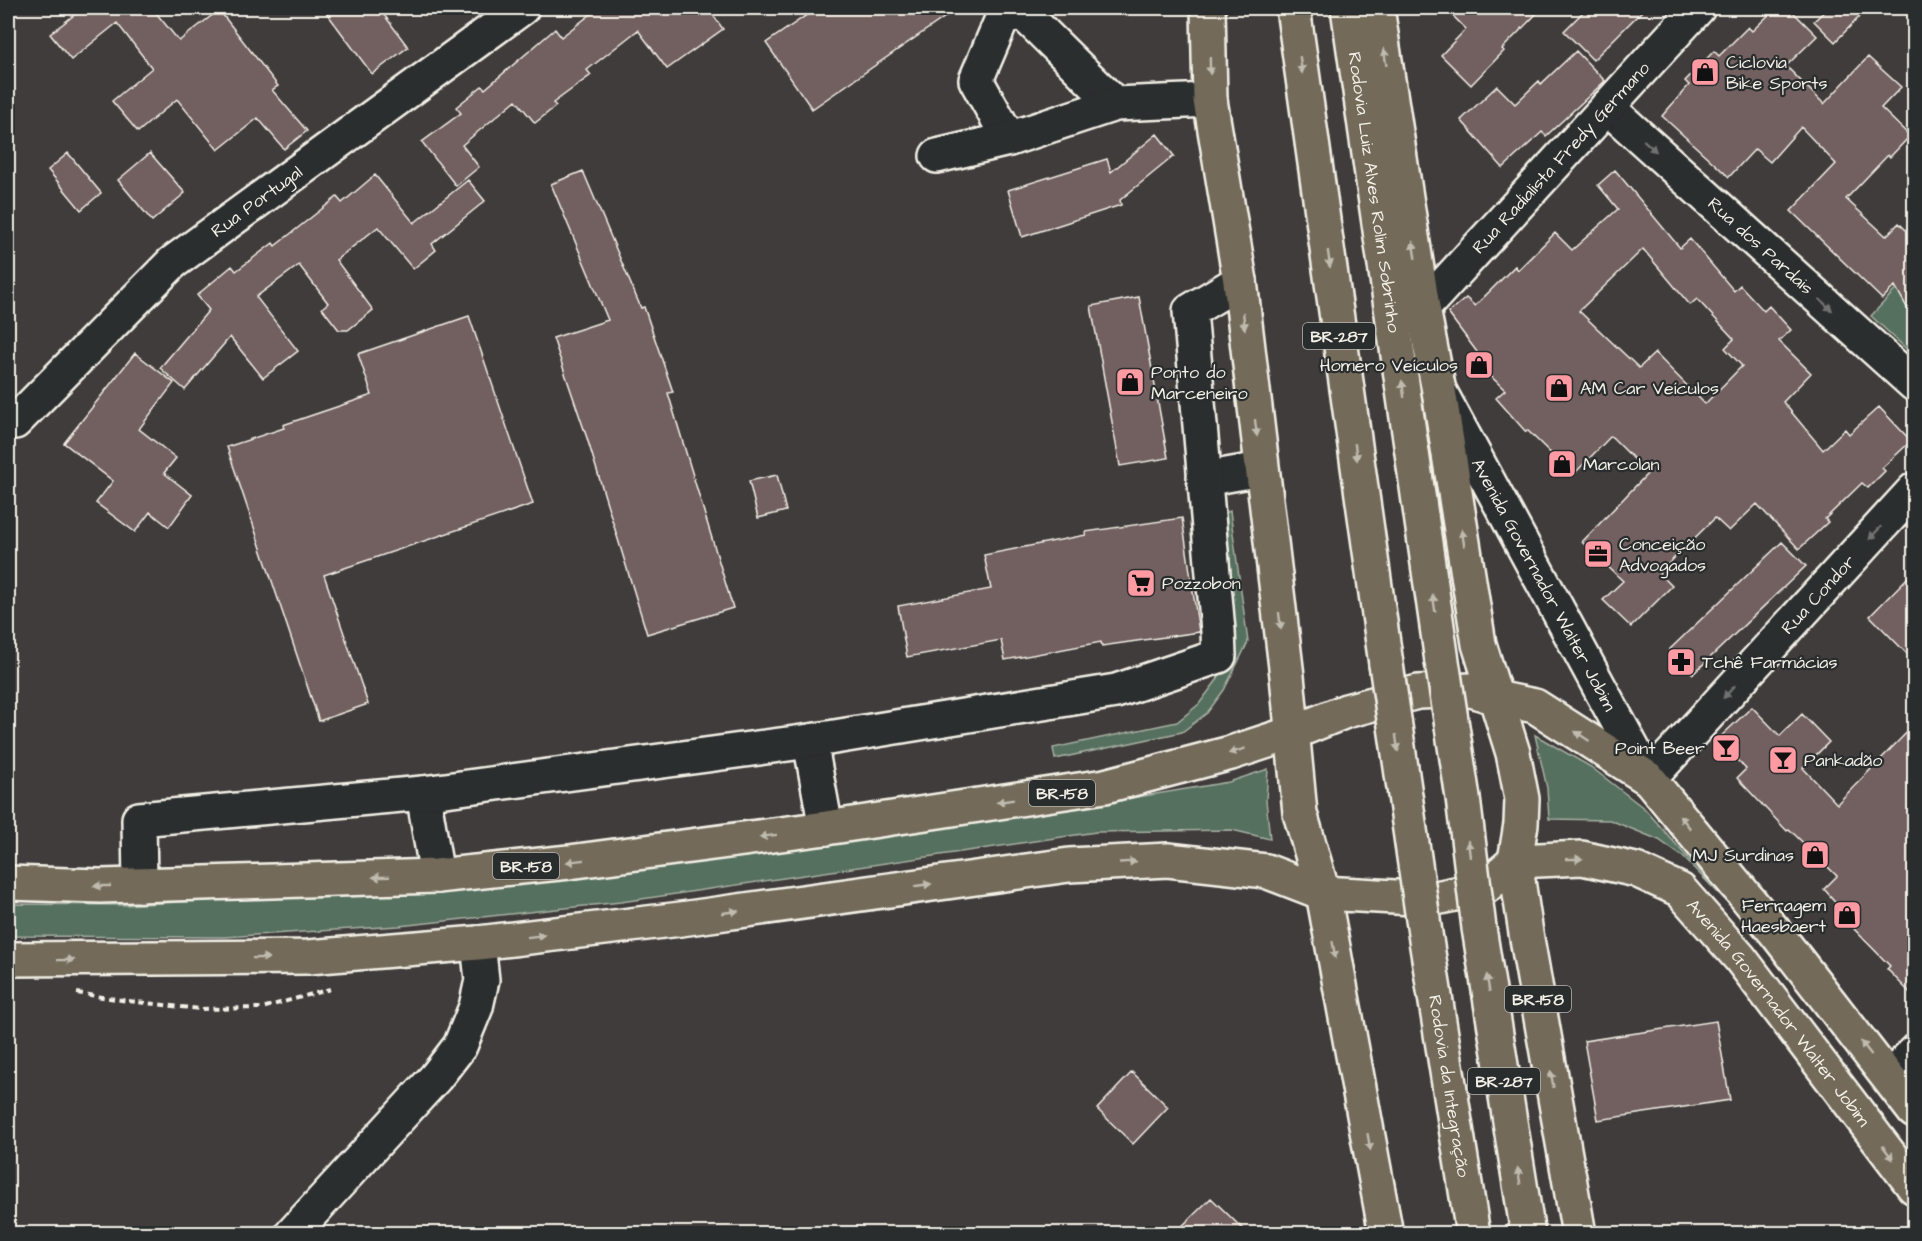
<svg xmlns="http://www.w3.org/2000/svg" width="1922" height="1241" font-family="'Architects Daughter',sans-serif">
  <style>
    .green { fill: #57705e; stroke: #a6b0a3; stroke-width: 1.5 }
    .building { fill: #725f5e; stroke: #f4f1e8; stroke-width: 1.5; fill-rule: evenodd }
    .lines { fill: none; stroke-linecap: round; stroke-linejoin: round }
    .minor-casing { stroke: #f4f1e8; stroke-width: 38 }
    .major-casing { stroke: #f4f1e8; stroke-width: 38 }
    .highway-casing { stroke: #f4f1e8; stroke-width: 38 }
    .path { stroke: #f4f1e8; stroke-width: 4; stroke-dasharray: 6 4.5; stroke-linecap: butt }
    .minor { stroke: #2a2d2e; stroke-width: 33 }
    .major { stroke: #736b5a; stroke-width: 33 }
    .highway { stroke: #736b5a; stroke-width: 33 }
    .highway-bridge-casing { stroke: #f4f1e8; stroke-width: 38; stroke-linecap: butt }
    .highway-bridge { stroke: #736b5a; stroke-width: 33 }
    .oneway { fill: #c0bbaf }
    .oneway2 { fill: #71726f }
    .labels { text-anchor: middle; stroke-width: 4.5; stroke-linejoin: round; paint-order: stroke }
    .shield { fill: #2a2d2e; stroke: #b7b6b0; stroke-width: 1.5 }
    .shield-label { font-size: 16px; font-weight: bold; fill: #f4f1e8 }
    .poi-label { font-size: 18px; fill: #f4f1e8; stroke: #2a2d2e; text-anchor: start }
    .street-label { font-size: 18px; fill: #f4f1e8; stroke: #2a2d2e }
  </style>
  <rect width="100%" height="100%" fill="#403c3c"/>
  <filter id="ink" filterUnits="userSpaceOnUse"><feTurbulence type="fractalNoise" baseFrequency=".0167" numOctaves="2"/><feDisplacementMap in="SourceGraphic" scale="12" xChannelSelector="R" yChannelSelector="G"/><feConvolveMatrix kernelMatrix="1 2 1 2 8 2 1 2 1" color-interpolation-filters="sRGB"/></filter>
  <g filter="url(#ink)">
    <path class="green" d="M1914 270V356L1871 316Z
      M1230 511 1248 642 1224 690 1207 713 1182 732 1055 759 1053 748 1177 722 1199 704 1217 680 1236 640 1219 515Z
      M1535 735 1591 767 1645 809 1724 899 1683 857 1659 840 1610 820 1549 819 1547 788Z
      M1268 769 1266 800 1270 839 1232 830 1096 832 621 902 399 926 224 937 8 936V904L124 905 295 896 618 869 1089 805 1229 782Z"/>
    <path class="building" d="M83 8H152L179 41 219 10 278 86 272 90 307 131 284 149 258 118 218 150 177 99 138 132 112 101 152 68 117 23 71 60 50 34Z
      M323 8H379L408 47 372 74Z
      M599 8H708L723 29 667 69 638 30 587 70 591 75 553 103 556 106 535 123 516 100 462 145 479 167 456 186 422 142 461 113 456 107 482 86 485 89 555 29 561 37Z
      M817 8H958L812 109 766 43Z
      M1445 8H1542L1502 49 1504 51 1471 85 1441 55 1466 29Z
      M1587 8H1645L1593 60 1564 31Z
      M1776 8H1789L1817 36 1786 66 1824 104 1868 57 1901 87 1881 108 1910 136 1890 157 1888 155 1846 199 1886 236 1899 223 1914 238V320L1895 286 1882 299 1791 211 1836 164 1801 127 1770 162 1755 149 1729 177 1662 116 1689 85 1685 81 1714 51 1719 56 1748 27 1752 31Z
      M1828 8H1868L1835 42 1814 21Z
      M1576 51 1605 81 1546 136 1542 132 1503 168 1461 120 1497 86 1515 104 1539 81 1541 84Z
      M1157 134 1174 156 1120 200 1121 205 1022 237 1008 190 1107 159 1111 172Z
      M68 153 101 193 81 210 48 170Z
      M150 153 185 193 152 221 118 180Z
      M1615 170 1680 248 1690 239 1734 291 1740 285 1764 311 1769 306 1791 330 1779 341 1811 373 1783 402 1823 450 1845 429 1849 434 1879 407 1911 441 1882 468 1885 471 1868 488 1862 483 1825 519 1828 522 1799 549 1757 504 1729 531 1715 518 1659 573 1672 586 1631 627 1603 600 1623 581 1582 542 1648 473 1611 436 1573 475 1527 430 1526 432 1496 398 1505 390 1472 358 1477 352 1448 313 1466 298 1475 306 1515 266 1518 270 1555 233 1572 250 1618 209 1598 185ZM1643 249 1690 305 1697 299 1734 339 1725 348 1742 366 1705 404 1655 353 1639 368 1579 311Z
      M583 171 641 308 644 307 673 392 668 393 733 608 647 634 587 438 553 338 608 320 551 184Z
      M375 175 414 223 468 180 485 201 432 244 436 250 413 269 378 227 336 260 373 310 348 330H339L322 308 328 303 299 265 256 297 298 351 263 378 230 337 185 390 160 368 209 310 197 295 232 266 236 271 273 243 275 246 337 197 342 203Z
      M1139 297 1168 458 1120 466 1091 306Z
      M469 316 533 504 324 575 368 704 319 721 227 447 284 428 283 425 372 395 358 354Z
      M135 353 174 383 139 429 176 458 164 473 192 495 169 527 150 512 135 532 96 503 113 481 64 443Z
      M777 475 786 511 758 518 749 481Z
      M1182 518 1199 632 1102 646 1101 642 1005 660 1001 640 907 657 898 606 991 589 984 555 1086 535 1085 532Z
      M1782 542 1806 566 1693 674 1669 650Z
      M1914 571V661L1870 616Z
      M1752 707 1780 736 1802 714 1829 742 1803 768 1837 804 1914 725V997L1887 969 1890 966 1854 929 1857 926 1824 889 1837 876 1789 829 1787 831 1737 778 1746 769 1717 740Z
      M1716 1021 1730 1100 1598 1120 1584 1041Z
      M1132 1072 1168 1107 1133 1144 1097 1109Z
      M1211 1198 1247 1233H1175Z"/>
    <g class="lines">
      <g class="minor-casing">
        <g id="minor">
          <path id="s1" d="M1607 107 1914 384"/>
          <path d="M1009 139 976 80 1002 19 1021 11 1115 104"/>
          <path d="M937 156 1009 139 1115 104 1210 100"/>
          <path id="s2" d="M1423 308 1698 8"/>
          <path id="s3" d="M1440 392 1649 779 1914 490"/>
          <path id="s4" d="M15 422 172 263 522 8"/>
          <path d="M1204 479 1261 469"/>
          <path d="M810 741 826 828"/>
          <path d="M423 793 437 876"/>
          <path d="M140 885 139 819 423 793 810 741 1116 691 1219 656 1218 631 1190 311 1240 281"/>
          <path d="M1890 1079 1914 1052"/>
          <path d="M292 1234 436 1077 460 1046 476 1007 482 980 478 943"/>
        </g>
      </g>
      <g class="major-casing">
        <g id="major">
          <path d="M1496 698 1535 706 1649 779 1776 933 1914 1111"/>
          <path id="s5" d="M1515 861 1582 858 1636 870 1680 890 1740 958 1914 1187"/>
        </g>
      </g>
      <g class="highway-casing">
        <g id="highway">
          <path d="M1208 8 1210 100 1240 281 1287 676 1300 813 1323 893 1386 1234"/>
          <path d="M1293 8 1386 664"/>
          <path id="s6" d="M1348 8 1442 661"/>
          <path d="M1377 8 1423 308 1439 391 1479 644 1513 753 1522 799 1521 824 1515 861 1526 933 1579 1234"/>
          <path d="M8 883 100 886 437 876 569 862 826 828 1105 786 1231 753 1292 733 1346 711 1418 692 1472 690 1496 698"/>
          <path d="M1479 928 1528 1234"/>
          <path id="s7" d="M1426 940 1473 1234"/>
          <path d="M8 959 308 957 478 943 681 919 1069 865 1168 860 1266 871 1323 893 1431 899 1484 888 1515 861"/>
        </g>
      </g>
      <path class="path" d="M77 993 128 1001 200 1009 262 1008 330 989"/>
      <use href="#minor" class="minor"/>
      <use href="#major" class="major"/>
      <use href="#highway" class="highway"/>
      <g class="highway-bridge-casing">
        <path id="highway-bridge" d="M1442 661 1463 798 1479 928
          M1386 664 1426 940"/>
      </g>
      <use href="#highway-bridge" class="highway-bridge"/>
    </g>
    <defs><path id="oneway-solid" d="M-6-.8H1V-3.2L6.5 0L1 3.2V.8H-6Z" transform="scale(1.5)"/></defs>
    <g class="oneway">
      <use href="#oneway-solid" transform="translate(1385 57) rotate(-99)"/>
      <use href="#oneway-solid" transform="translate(1301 65) rotate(82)"/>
      <use href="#oneway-solid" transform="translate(1210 66) rotate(89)"/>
      <use href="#oneway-solid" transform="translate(1414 250) rotate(-99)"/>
      <use href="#oneway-solid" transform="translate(1329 259) rotate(82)"/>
      <use href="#oneway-solid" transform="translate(1244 321) rotate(84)"/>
      <use href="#oneway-solid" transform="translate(1403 389) rotate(-98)"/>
      <use href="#oneway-solid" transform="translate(1256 428) rotate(83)"/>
      <use href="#oneway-solid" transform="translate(1356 452) rotate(82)"/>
      <use href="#oneway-solid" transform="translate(1463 538) rotate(-99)"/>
      <use href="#oneway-solid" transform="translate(1434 603) rotate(-98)"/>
      <use href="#oneway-solid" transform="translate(1280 621) rotate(83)"/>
      <use href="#oneway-solid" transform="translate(1582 736) rotate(-147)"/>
      <use href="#oneway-solid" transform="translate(1397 743) rotate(82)"/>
      <use href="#oneway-solid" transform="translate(1237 751) rotate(163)"/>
      <use href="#oneway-solid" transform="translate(1005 801) rotate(171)"/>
      <use href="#oneway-solid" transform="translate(1685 822) rotate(-129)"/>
      <use href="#oneway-solid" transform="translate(768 836) rotate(173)"/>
      <use href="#oneway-solid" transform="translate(1469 849) rotate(-97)"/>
      <use href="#oneway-solid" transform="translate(1574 859) rotate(-1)"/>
      <use href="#oneway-solid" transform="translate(575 861) rotate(173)"/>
      <use href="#oneway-solid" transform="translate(1128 862) rotate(-3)"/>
      <use href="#oneway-solid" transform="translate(381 877) rotate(178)"/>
      <use href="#oneway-solid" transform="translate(923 885) rotate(-8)"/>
      <use href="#oneway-solid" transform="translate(102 886) rotate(180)"/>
      <use href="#oneway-solid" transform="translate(730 912) rotate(-8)"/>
      <use href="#oneway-solid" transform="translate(536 936) rotate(-7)"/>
      <use href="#oneway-solid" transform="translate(1334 950) rotate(80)"/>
      <use href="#oneway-solid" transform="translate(261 958) rotate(-1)"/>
      <use href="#oneway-solid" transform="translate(66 960) rotate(-1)"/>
      <use href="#oneway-solid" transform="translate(1488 983) rotate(-99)"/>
      <use href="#oneway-solid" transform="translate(1866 1048) rotate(-128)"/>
      <use href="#oneway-solid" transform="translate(1552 1079) rotate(-100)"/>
      <use href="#oneway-solid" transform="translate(1369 1142) rotate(80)"/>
      <use href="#oneway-solid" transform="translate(1888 1153) rotate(53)"/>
      <use href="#oneway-solid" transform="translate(1519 1176) rotate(-99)"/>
    </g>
    <g class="oneway2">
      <use href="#oneway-solid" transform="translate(1650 146) rotate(42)"/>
      <use href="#oneway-solid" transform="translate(1826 305) rotate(42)"/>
      <use href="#oneway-solid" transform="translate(1875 533) rotate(133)"/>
      <use href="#oneway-solid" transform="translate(1729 692) rotate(133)"/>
    </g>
  </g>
  <defs>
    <g id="shop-square" transform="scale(1.5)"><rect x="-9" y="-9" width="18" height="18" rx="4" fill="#ff9aa2" stroke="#2a2d2e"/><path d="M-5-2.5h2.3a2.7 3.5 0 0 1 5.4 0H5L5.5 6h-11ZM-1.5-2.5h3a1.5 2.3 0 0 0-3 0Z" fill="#111"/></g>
    <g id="office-square" transform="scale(1.5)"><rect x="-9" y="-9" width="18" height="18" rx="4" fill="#ff9aa2" stroke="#2a2d2e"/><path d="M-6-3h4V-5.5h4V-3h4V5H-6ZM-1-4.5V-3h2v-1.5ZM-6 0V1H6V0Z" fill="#111"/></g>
    <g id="supermarket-square" transform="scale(1.5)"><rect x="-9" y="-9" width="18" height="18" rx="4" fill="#ff9aa2" stroke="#2a2d2e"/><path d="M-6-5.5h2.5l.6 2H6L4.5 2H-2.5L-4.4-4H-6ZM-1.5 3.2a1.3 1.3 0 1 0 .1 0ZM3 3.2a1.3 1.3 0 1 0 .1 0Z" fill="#111"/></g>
    <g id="pharmacy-square" transform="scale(1.5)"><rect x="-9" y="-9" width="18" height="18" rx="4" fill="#ff9aa2" stroke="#2a2d2e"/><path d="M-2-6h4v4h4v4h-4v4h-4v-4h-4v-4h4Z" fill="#111"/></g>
    <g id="bar-square" transform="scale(1.5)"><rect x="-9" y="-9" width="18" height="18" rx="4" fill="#ff9aa2" stroke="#2a2d2e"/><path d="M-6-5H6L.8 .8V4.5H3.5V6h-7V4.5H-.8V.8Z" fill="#111"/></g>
  </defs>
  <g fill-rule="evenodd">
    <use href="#shop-square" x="1705" y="72"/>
    <use href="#shop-square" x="1479" y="365"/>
    <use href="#shop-square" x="1130" y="382"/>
    <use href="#shop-square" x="1559" y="388"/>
    <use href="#shop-square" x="1562" y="464"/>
    <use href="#office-square" x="1598" y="554"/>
    <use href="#supermarket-square" x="1141" y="583"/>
    <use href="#pharmacy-square" x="1681" y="662"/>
    <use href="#bar-square" x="1726" y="748"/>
    <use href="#bar-square" x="1783" y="760"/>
    <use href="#shop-square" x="1815" y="855"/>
    <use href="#shop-square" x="1847" y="915"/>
  </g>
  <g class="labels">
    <g class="shield">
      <rect x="1303" y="323" width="72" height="26" rx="4.5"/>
      <rect x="1029" y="780" width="66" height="26" rx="4.5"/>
      <rect x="493" y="853" width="66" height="26" rx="4.5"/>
      <rect x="1505" y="986" width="66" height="26" rx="4.5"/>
      <rect x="1468" y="1068" width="72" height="26" rx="4.5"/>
    </g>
    <g class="shield-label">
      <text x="1339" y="342">BR-287</text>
      <text x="1062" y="799">BR-158</text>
      <text x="526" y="872">BR-158</text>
      <text x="1538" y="1005">BR-158</text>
      <text x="1504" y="1087">BR-287</text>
    </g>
    <g class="poi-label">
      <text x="1726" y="68">Ciclovia<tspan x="1726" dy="21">Bike Sports</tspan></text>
      <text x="1458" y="371" text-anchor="end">Homero Veículos</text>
      <text x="1151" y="378">Ponto do<tspan x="1151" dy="21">Marceneiro</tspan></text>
      <text x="1580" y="394">AM Car Veículos</text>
      <text x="1583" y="470">Marcolan</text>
      <text x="1619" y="550">Conceição<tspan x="1619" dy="21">Advogados</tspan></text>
      <text x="1162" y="589">Pozzobon</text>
      <text x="1702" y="668">Tchê Farmácias</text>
      <text x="1705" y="754" text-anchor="end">Point Beer</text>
      <text x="1804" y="766">Pankadão</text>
      <text x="1794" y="861" text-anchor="end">MJ Surdinas</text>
      <text x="1826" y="911" text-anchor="end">Ferragem<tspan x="1826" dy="21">Haesbaert</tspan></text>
    </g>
    <g class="street-label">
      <text dy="6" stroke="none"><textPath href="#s2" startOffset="204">Rua Radialista Fredy Germano</textPath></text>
      <text dy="6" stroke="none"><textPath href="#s6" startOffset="186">Rodovia Luiz Alves Rolim Sobrinho</textPath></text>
      <text dy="6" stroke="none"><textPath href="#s4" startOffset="328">Rua Portugal</textPath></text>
      <text dy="6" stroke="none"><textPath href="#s1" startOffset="207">Rua dos Pardais</textPath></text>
      <text dy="6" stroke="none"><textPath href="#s3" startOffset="219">Avenida Governador Walter Jobim</textPath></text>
      <text dy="6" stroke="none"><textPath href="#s3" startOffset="690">Rua Condor</textPath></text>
      <text dy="6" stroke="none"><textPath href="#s5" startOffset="328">Avenida Governador Walter Jobim</textPath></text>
      <text dy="6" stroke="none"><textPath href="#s7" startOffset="148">Rodovia da Integração</textPath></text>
    </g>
  </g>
  <rect width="1922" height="1241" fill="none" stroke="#2a2d2e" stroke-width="30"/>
  <rect x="15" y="15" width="1892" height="1211" fill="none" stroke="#f4f1e8" stroke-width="2" filter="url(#ink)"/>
</svg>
